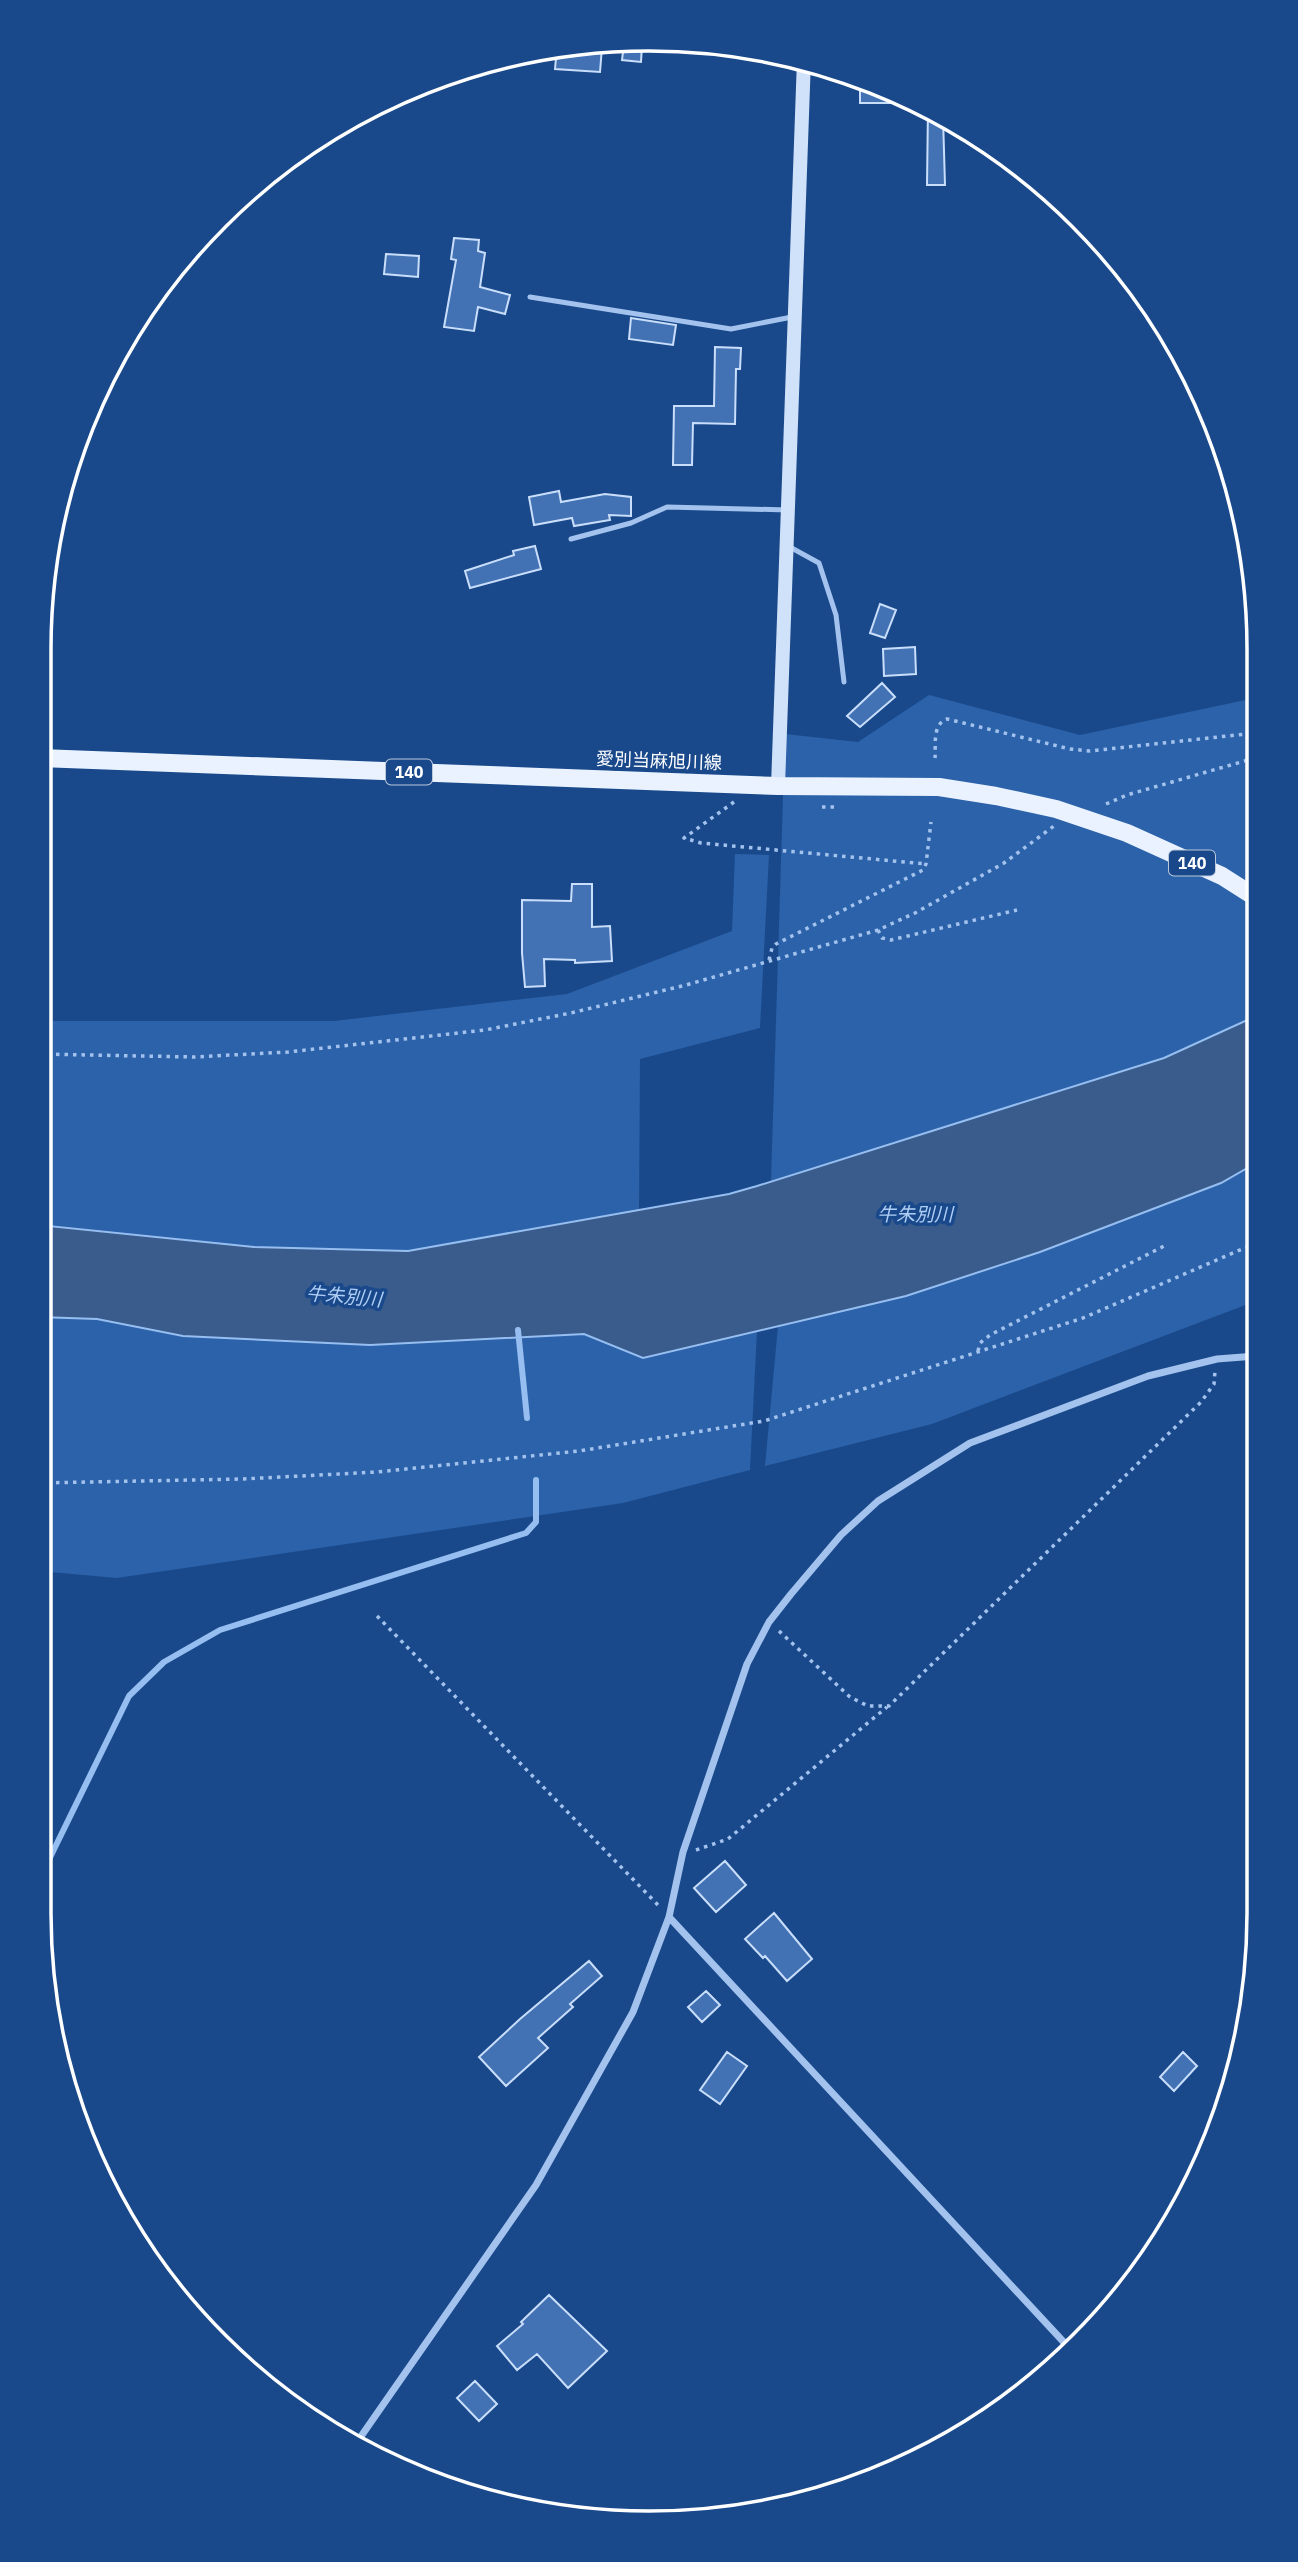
<svg xmlns="http://www.w3.org/2000/svg" width="1298" height="2562" font-family="'IBM Plex Sans','Noto Sans JP',sans-serif">
  <style>
    .green { fill: #2c62a9 }
    .water { fill: #395c8d; stroke: #96bef0; stroke-width: 2 }
    .lines { fill: none; stroke-linecap: round; stroke-linejoin: round }
    .stream { stroke: #96bef0; stroke-width: 6 }
    .building { fill: #4272b3; stroke: #c9defa; stroke-width: 2 }
    .path { stroke: #a3c3ee; stroke-width: 3.5; stroke-dasharray: 3.5 5; stroke-linecap: butt }
    .lane { stroke: #a3c3ee; stroke-width: 5 }
    .street { stroke: #a3c3ee; stroke-width: 7 }
    .secondary { stroke: #d0e1fa; stroke-width: 14 }
    .primary { stroke: #eaf2ff; stroke-width: 18 }
    .labels { text-anchor: middle; stroke-width: 7; stroke-linejoin: round; paint-order: stroke }
    .shield { fill: #19498b; stroke: #bac8dc; stroke-width: 2 }
    .shield-label { font-size: 16px; font-weight: bold; fill: #fff }
    .street-label { font-size: 18px; fill: #fff; stroke: #19498b }
    .water-label { font-size: 19px; font-style: italic; fill: #afcef5; stroke: #19498b }
    .rim { fill: none; stroke: #fff; stroke-width: 3.5 }
  </style>
  <rect width="100%" height="100%" fill="#19498b"/>
  <path class="green" d="M929 695 1080 735 1255 698 1256 1016 1164 1058 771 1181 785 734 858 742Z
    M735 854 769 855 760 1028 640 1059 639 1211 408 1251 254 1247 39 1225V1021H334L567 994 732 931Z
    M1256 1163V1301L932 1424 765 1466 778 1326 906 1296 1221 1183Z
    M39 1317 97 1319 183 1336 370 1345 584 1334 643 1358 757 1331 750 1470 623 1503 117 1578 39 1571Z"/>
  <path class="water" d="M1256 1016V1163L1221 1183 1040 1252 906 1296 643 1358 584 1334 370 1345 183 1336 97 1319 39 1317V1225L254 1247 408 1251 729 1194 757 1186 1164 1058Z"/>
  <g class="lines">
    <path class="stream" d="M518 1330 527 1418
      M39 1880 129 1696 164 1662 220 1630 526 1533 536 1522V1480"/>
  </g>
  <path class="building" d="M568 44 602 47 600 72 555 69 557 47Z
    M624 44 642 45 641 62 622 60Z
    M860 79 919 101 918 103H860Z
    M928 107 943 117 945 185H927Z
    M454 238 479 240 478 251 485 253 480 287 510 295 505 314 478 307 474 331 444 327 456 260 451 259Z
    M386 254 419 256 418 277 384 274Z
    M631 318 676 325 673 345 629 339Z
    M715 347 741 348 740 369H736L735 424 693 423 692 465H673L674 406H714Z
    M559 491 561 502 605 494 631 497V516L609 515 610 520 574 526 572 518 534 525 529 497Z
    M535 546 541 569 470 588 465 571 514 555 513 551Z
    M880 604 896 610 885 638 870 633Z
    M915 647 916 674 884 676 883 649Z
    M882 683 895 697 860 727 847 716Z
    M572 884H592V927L610 926 612 961 575 963V960L544 959 545 986 525 987 522 953V900L571 901Z
    M725 1861 746 1885 716 1912 694 1888Z
    M774 1913 812 1959 787 1981 765 1956 763 1958 745 1939Z
    M589 1961 602 1976 570 2004 573 2007 538 2038 548 2048 506 2086 479 2057 520 2019Z
    M706 1991 720 2005 702 2022 688 2007Z
    M727 2052 747 2066 720 2104 700 2090Z
    M1183 2052 1197 2066 1174 2091 1160 2077Z
    M549 2295 607 2351 568 2388 537 2354 517 2370 497 2346 523 2324 521 2322Z
    M475 2381 497 2404 479 2421 457 2398Z"/>
  <g class="lines">
    <path class="path" d="M935 758C936 745 932 724 947 719L1070 749 1090 751 1255 733
      M734 802 684 838 701 843 926 864
      M1106 804 1127 795 1255 758
      M822 807H839
      M878 930 882 938 891 940 1017 910
      M769 960 772 948 776 944 923 870 926 864 931 822
      M39 1054 194 1057 288 1052 485 1030 571 1013 686 985 878 930 915 913 1004 863 1054 826
      M978 1351 980 1343 990 1335 1166 1245
      M39 1483 243 1479 377 1472 579 1451 764 1421 1083 1318 1256 1243
      M377 1616 658 1905
      M779 1631 850 1697 868 1706H889L1201 1402 1214 1384 1215 1371
      M696 1850 728 1839 887 1707"/>
    <path class="lane" d="M530 297 731 329 792 317
      M571 539 631 523 667 507 788 510
      M788 546 819 563 836 615 844 682"/>
    <path class="street" d="M669 1917 1072 2351
      M355 2445 536 2185 633 2012 669 1917 683 1852 747 1664 769 1622 791 1594 841 1535 878 1501 970 1443 1148 1376 1217 1359 1256 1356"/>
    <path class="secondary" d="M778 786 804 59"/>
    <path class="primary" d="M40 758 778 786 939 787 996 796 1056 809 1127 833 1222 876 1255 897"/>
  </g>
  <g class="labels">
    <g class="shield">
      <rect x="386" y="759.5" width="46" height="25" rx="5"/>
      <rect x="1169" y="850.5" width="46" height="25" rx="5"/>
    </g>
    <g class="shield-label">
      <text x="409" y="778">140</text>
      <text x="1192" y="869">140</text>
    </g>
    <g class="street-label">
      <text transform="translate(659 761) rotate(2)" y="6">愛別当麻旭川線</text>
    </g>
    <g class="water-label">
      <text x="915" y="1221">牛朱別川</text>
      <text transform="translate(344 1296) rotate(5)" y="7">牛朱別川</text>
    </g>
  </g>
  <path d="M0 0H1298V2562H0ZM649 51H649A598 598 0 0 1 1247 649V1913A598 598 0 0 1 649 2511H649A598 598 0 0 1 51 1913V649A598 598 0 0 1 649 51Z" fill="#19498b" fill-rule="evenodd"/>
  <path class="rim" d="M649 51H649A598 598 0 0 1 1247 649V1913A598 598 0 0 1 649 2511H649A598 598 0 0 1 51 1913V649A598 598 0 0 1 649 51Z"/>
</svg>
